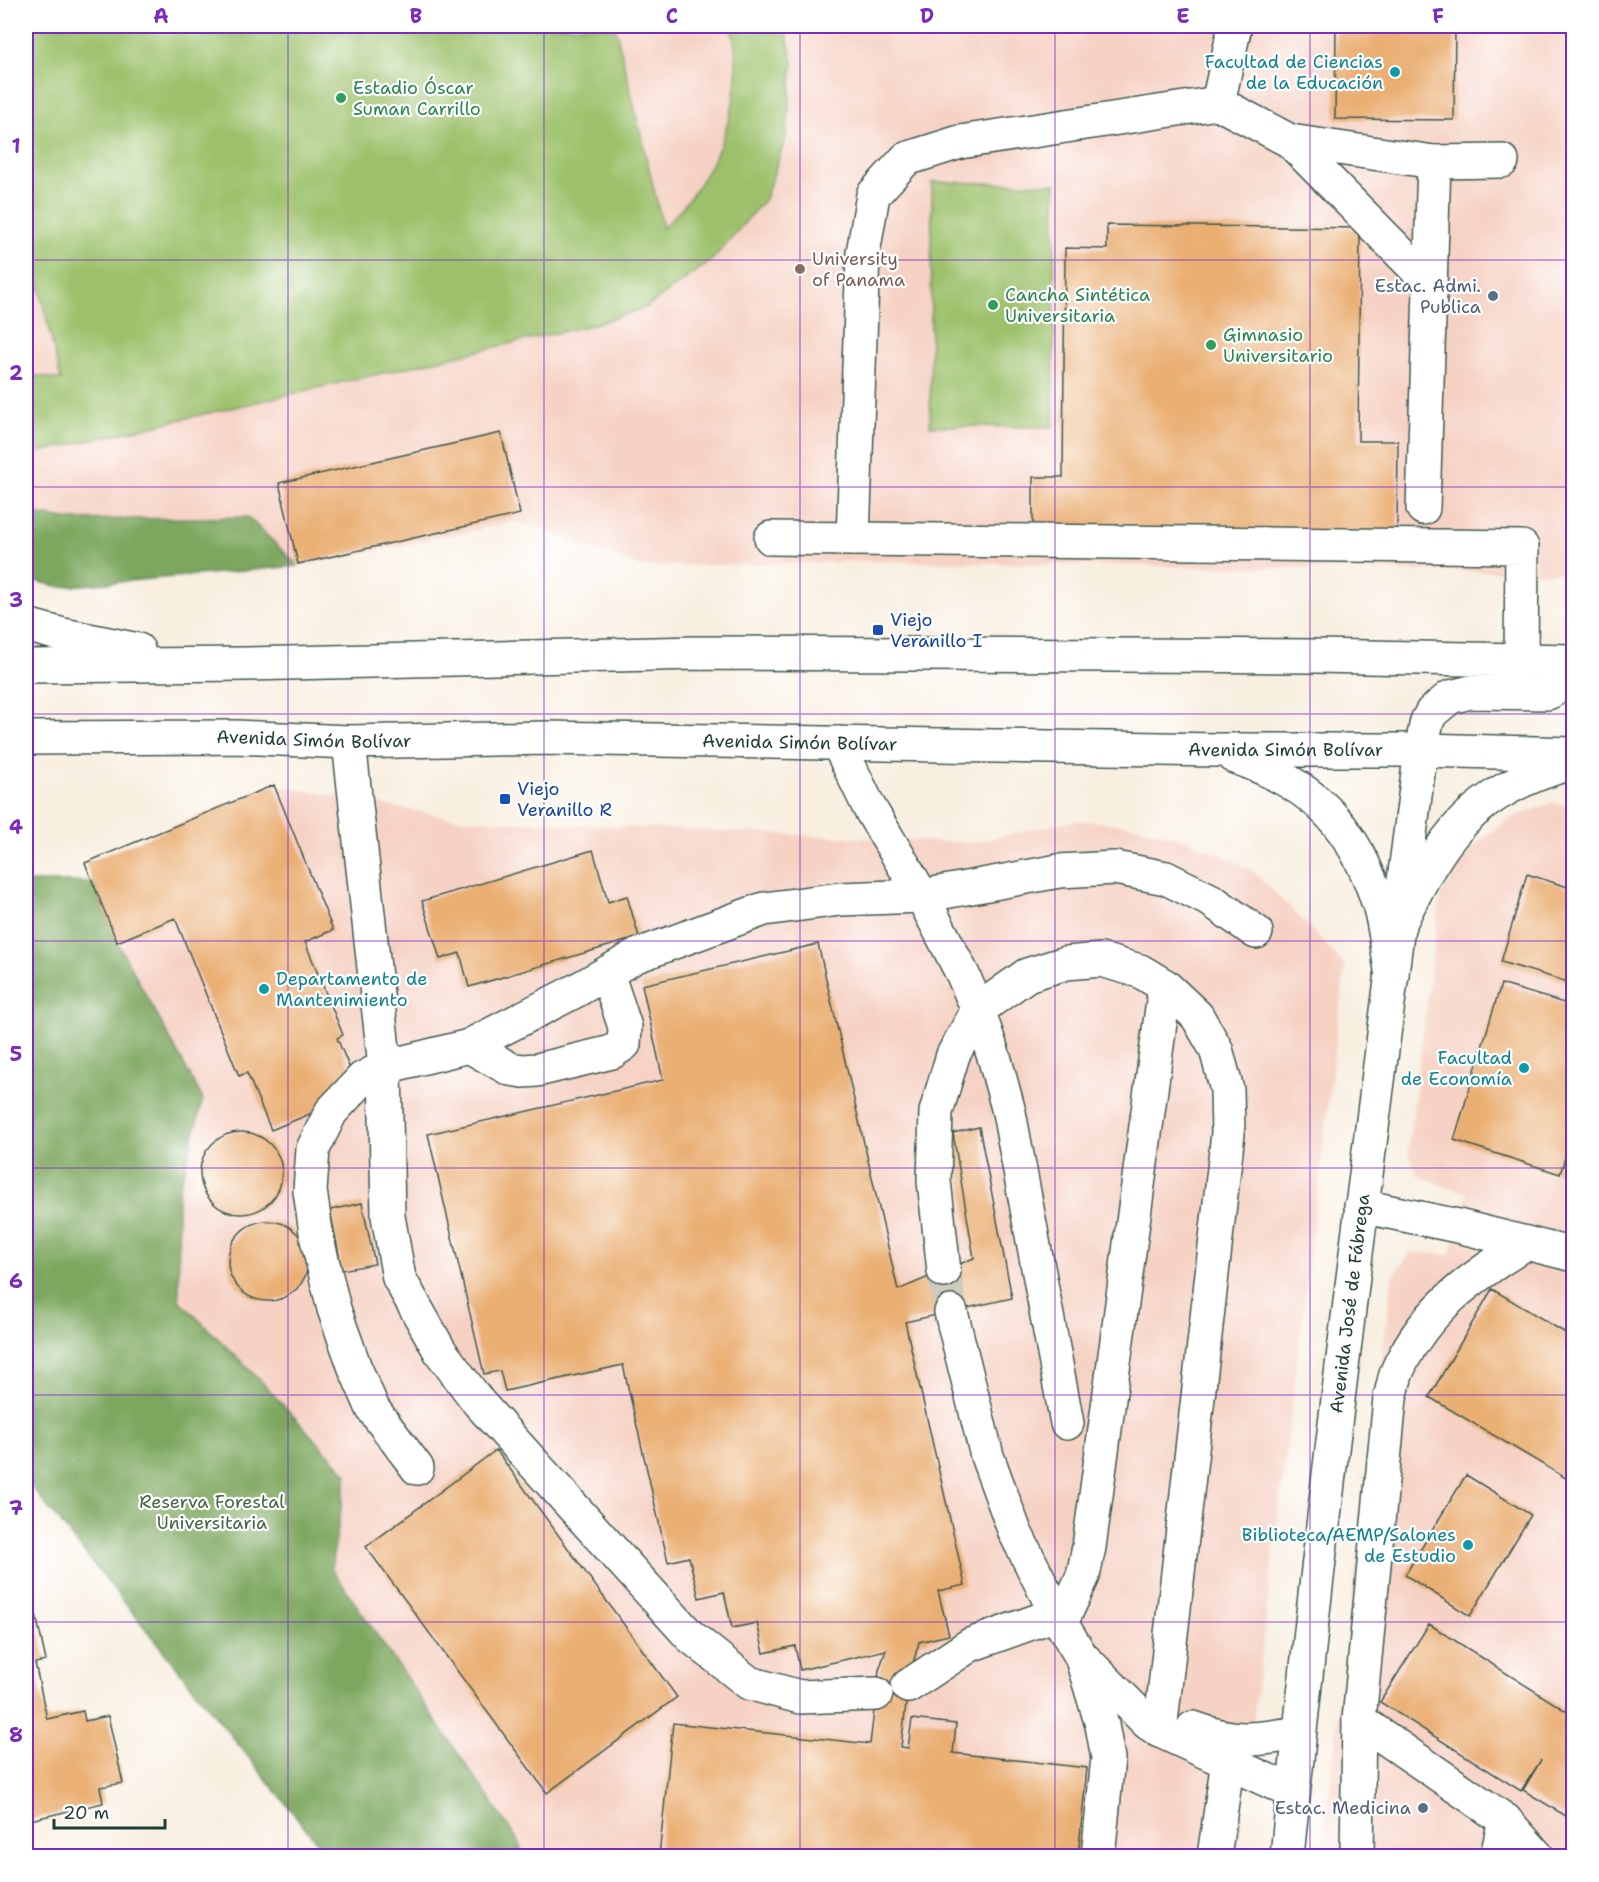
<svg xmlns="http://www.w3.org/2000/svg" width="1599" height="1882" font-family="'Shantell Sans',sans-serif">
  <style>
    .built { fill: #f6d2c4 }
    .green { fill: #9cc16b; stroke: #5e7f50; stroke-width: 1.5 }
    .forest { fill: #7da75f; stroke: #4e724a; stroke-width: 1.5 }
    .building { fill: #eaaf73 }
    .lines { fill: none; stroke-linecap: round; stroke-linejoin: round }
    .minor-tunnel { stroke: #cdcbbe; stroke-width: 33; stroke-dasharray: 33 16; stroke-linecap: butt }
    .minor-casing { stroke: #40584e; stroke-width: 36 }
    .major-casing { stroke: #40584e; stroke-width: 36 }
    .minor { stroke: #fff; stroke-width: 33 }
    .major { stroke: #fff; stroke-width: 33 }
    .grid { fill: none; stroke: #7b2cbf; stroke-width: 1.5; stroke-opacity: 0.55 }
    .culture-dot { fill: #0f9aa8; stroke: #fff; stroke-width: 2 }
    .leisure-dot { fill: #2e9e5b; stroke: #fff; stroke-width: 2 }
    .education-dot { fill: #8d6e63; stroke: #fff; stroke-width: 2 }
    .service-dot { fill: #5c6f8a; stroke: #fff; stroke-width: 2 }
    .transit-dot { fill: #1a4fb4; stroke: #fff; stroke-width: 2 }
    .labels { text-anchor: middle; stroke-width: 4.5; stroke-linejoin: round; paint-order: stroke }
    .culture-label { font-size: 18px; fill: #0d838f; stroke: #fff; text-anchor: end }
    .leisure-label { font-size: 18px; fill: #27864d; stroke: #fff; text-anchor: start }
    .education-label { font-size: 18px; fill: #785e54; stroke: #fff; text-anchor: start }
    .service-label { font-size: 18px; fill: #4e5e75; stroke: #fff; text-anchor: end }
    .transit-label { font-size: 18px; fill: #164399; stroke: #fff; text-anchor: start }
    .street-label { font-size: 18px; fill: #1f3d34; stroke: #fff }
    .park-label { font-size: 18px; fill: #446544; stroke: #fff }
    .neatline { fill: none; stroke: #7b2cbf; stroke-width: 2 }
    .grid-label { font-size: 20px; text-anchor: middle; font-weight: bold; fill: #7b2cbf }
  </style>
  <rect width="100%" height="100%" fill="#fff"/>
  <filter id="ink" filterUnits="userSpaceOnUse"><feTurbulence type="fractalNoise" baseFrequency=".0167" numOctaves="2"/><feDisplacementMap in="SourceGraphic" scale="12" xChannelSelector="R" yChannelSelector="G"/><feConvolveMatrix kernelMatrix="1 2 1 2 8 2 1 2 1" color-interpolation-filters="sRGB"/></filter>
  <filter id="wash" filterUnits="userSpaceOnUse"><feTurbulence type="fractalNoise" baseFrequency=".008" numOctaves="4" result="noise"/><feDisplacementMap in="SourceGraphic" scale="24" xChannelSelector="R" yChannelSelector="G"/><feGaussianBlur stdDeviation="1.35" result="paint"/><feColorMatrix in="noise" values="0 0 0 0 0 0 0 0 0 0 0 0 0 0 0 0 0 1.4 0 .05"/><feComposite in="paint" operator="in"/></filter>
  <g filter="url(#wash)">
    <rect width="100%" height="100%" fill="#f8efe1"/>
    <path class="built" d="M26 26H1573V573L866 561 641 567 519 521 298 566 248 517 71 520 26 512Z
      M274 785 459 819 970 843 1077 820 1135 826 1188 840 1249 868 1297 914 1345 966 1237 1856H523L519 1842 331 1567 347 1474 258 1378 179 1300 178 1193 203 1099 117 942 85 863Z
      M1552 803 1573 806V1856H1321L1392 1277 1411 1252 1450 1255 1468 1193 1447 1187 1417 1175 1408 1151 1440 897 1472 847 1508 819Z"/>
    <path class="green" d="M26 26H615L663 228C716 176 750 100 731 26H785L793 63 786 137 765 199 712 260 647 307 591 325 26 455V374L61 380 26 232Z
      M932 182 1055 184 1053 427 930 426Z"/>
    <path class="forest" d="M26 512 71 520 248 517 298 566 61 587 26 579Z
      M26 882H92L117 942 203 1099 178 1193 179 1300 258 1378 347 1474 331 1568 519 1842 523 1856H328L26 1480Z"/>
    <g id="blocks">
      <path class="building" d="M1336 26H1455L1454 120 1335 119Z
        M1107 225 1360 228 1358 441H1398L1397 532 1033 527V477H1063L1065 248 1107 249Z
        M501 433 520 514 298 564 279 483Z
        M274 785 333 930 305 942 343 1035 337 1038 353 1076 317 1111 271 1130 247 1073 239 1076 175 918 117 942 85 863Z
        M593 850 608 902 627 896 639 937 469 987 460 953 440 959 422 901Z
        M1527 874 1574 889V984L1501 962Z
        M818 944 898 1290 974 1258 953 1133 979 1127 1012 1298 905 1322 965 1585 938 1591 949 1635 919 1642 909 1678 901 1747 908 1748 912 1719 956 1724 953 1753 1087 1768 1078 1856H659L673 1723 870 1744 879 1670 886 1650 800 1670 795 1646 764 1653 757 1623 732 1628 724 1592 699 1598 689 1557 668 1562 623 1365 505 1391 500 1371 484 1374 428 1134 663 1080 642 985Z
        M1501 984 1574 1006V1129L1560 1174 1454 1140Z
        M200 1173a41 41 0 1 1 82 0a41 41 0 1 1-82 0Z
        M362 1203 375 1264 342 1270 330 1210Z
        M228 1261a40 40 0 1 1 80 0a40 40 0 1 1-80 0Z
        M1492 1289 1574 1338V1483L1429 1397Z
        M496 1450 677 1697 547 1793 366 1547Z
        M1466 1475 1531 1515 1470 1616 1405 1575Z
        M33 1601 46 1661 35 1663 47 1719 83 1711 85 1721 108 1716 123 1783 100 1787 103 1803 26 1821V1603Z
        M1429 1624 1569 1713 1574 1705V1821L1523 1790 1541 1760 1521 1791 1380 1702Z"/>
    </g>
  </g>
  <g filter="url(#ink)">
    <use href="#blocks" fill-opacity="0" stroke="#40584e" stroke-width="1.5"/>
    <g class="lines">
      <path class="minor-tunnel" d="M944 1271 951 1312"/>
      <g class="minor-casing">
        <g id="minor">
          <path d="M1218 103 1235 26"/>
          <path d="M1290 141 1429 282"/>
          <path d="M1423 508 1434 162"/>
          <path d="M771 538 1522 547 1521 662"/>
          <path d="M853 539 863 253 873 195 906 159 960 142 1218 103 1290 141 1434 162 1502 161"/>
          <path d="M349 742 385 1067 388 1216 399 1278 440 1351 479 1403 690 1636 749 1683 800 1697 876 1694"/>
          <path d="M838 743 869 807 922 896 963 975 978 1010 995 1060 1009 1112 1067 1423"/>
          <path d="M469 1046 510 1069 523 1071 537 1070 612 1052 624 1044 625 1027 607 973"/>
          <path d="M1361 1206 1458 1226 1574 1255"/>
          <path d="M944 1271 934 1181 936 1112 953 1055 978 1010 1027 975 1066 963 1101 960 1140 971 1165 986 1197 1016 1216 1049 1227 1090 1228 1133 1160 1731"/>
          <path d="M951 1312 987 1456 1015 1532 1061 1623 1081 1656 1102 1725 1108 1758 1098 1856"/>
          <path d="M417 1468 373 1409 355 1368 334 1309 317 1239 310 1191 313 1149 331 1112 362 1079 385 1067 469 1046 577 990 636 956 764 909 840 899 922 896 1059 871 1115 868 1166 878 1212 901 1256 932"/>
          <path d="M1061 1623 1083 1576 1089 1547 1165 986"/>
          <path d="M1085 1660 1148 1723 1160 1731 1293 1792"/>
          <path d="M908 1686 970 1645 1056 1614"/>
          <path d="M1359 1720 1505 1820 1537 1856"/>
          <path d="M1193 1728C1237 1744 1254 1740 1299 1733"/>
          <path d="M1214 1856 1228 1761"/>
          <path id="s1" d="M1287 1856C1324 1487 1373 1118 1421 750"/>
          <path d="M1357 1856 1359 1720 1390 1398C1393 1388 1394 1377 1399 1367 1428 1306 1472 1278 1526 1243"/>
          <path d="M1497 1856 1505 1820"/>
        </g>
      </g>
      <g class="major-casing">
        <g id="major">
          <path d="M26 625 63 635 138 650"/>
          <path d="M26 666 247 664 696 653 1315 656 1574 661"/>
          <path id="s2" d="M26 738 235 737 349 742 545 738 1216 750H1421L1574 754"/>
          <path d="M1421 750 1427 721 1432 712 1450 697 1471 692 1548 693 1574 677"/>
          <path d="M1235 757C1315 785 1355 826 1380 908 1386 930 1388 954 1392 976"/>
          <path d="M1398 927C1443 834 1470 792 1574 762"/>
        </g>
      </g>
      <use href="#minor" class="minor"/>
      <use href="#major" class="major"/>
    </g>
  </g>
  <path class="grid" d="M288 26V1856M544 26V1856M800 26V1856M1055 26V1856M1310 26V1856M26 260H1574M26 487H1574M26 714H1574M26 941H1574M26 1168H1574M26 1395H1574M26 1622H1574"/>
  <g class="culture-dot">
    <circle cx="1395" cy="72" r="6"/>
    <circle cx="264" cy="989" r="6"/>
    <circle cx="1524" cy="1068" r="6"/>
    <circle cx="1468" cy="1545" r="6"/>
  </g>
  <g class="leisure-dot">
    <circle cx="341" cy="98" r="6"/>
    <circle cx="993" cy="305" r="6"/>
    <circle cx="1211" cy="345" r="6"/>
  </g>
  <circle class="education-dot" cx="800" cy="269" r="6"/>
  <g class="service-dot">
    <circle cx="1493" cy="296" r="6"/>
    <circle cx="1423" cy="1808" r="6"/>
  </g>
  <g class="transit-dot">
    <rect x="872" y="624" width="12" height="12" rx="3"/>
    <rect x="499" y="793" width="12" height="12" rx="3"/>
  </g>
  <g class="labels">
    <g class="culture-label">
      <text x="1383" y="68">Facultad de Ciencias<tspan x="1383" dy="21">de la Educación</tspan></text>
      <text x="276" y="985" text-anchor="start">Departamento de<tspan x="276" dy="21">Mantenimiento</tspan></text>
      <text x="1512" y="1064">Facultad<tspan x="1512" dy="21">de Economía</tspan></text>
      <text x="1456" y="1541">Biblioteca/AEMP/Salones<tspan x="1456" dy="21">de Estudio</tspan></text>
    </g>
    <g class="leisure-label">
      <text x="353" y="94">Estadio Óscar<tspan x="353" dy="21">Suman Carrillo</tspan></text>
      <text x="1005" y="301">Cancha Sintética<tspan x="1005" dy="21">Universitaria</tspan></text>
      <text x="1223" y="341">Gimnasio<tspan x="1223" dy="21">Universitario</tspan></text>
    </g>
    <g class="education-label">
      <text x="812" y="265">University<tspan x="812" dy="21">of Panama</tspan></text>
    </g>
    <g class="service-label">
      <text x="1481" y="292">Estac. Admi.<tspan x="1481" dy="21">Publica</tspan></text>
      <text x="1411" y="1814">Estac. Medicina</text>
    </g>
    <g class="transit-label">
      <text x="890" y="626">Viejo<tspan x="890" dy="21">Veranillo I</tspan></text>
      <text x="517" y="795">Viejo<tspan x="517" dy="21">Veranillo R</tspan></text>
    </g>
    <g class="street-label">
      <text dy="6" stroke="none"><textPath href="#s2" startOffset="288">Avenida Simón Bolívar</textPath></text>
      <text dy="6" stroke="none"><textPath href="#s2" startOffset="774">Avenida Simón Bolívar</textPath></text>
      <text dy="6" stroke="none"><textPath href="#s2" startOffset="1260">Avenida Simón Bolívar</textPath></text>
      <text dy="6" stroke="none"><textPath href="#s1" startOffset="556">Avenida José de Fábrega</textPath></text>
    </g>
    <g class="park-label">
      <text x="212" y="1508">Reserva Forestal<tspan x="212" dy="21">Universitaria</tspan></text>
    </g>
  </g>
  <rect width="1599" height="1882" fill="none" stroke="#fff" stroke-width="66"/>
  <path d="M54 1819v9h111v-9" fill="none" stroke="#1f3d34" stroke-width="3"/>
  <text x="63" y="1819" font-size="18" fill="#1f3d34" stroke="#ffffff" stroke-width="4.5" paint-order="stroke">20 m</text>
  <rect x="33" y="33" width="1533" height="1816" class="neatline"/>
  <g class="grid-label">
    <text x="161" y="23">A</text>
    <text x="416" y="23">B</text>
    <text x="672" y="23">C</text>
    <text x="927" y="23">D</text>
    <text x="1183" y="23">E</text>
    <text x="1438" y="23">F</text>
    <text x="16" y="153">1</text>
    <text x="16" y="380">2</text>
    <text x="16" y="607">3</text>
    <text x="16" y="834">4</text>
    <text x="16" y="1061">5</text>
    <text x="16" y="1288">6</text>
    <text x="16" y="1515">7</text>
    <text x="16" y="1742">8</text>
  </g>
</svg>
